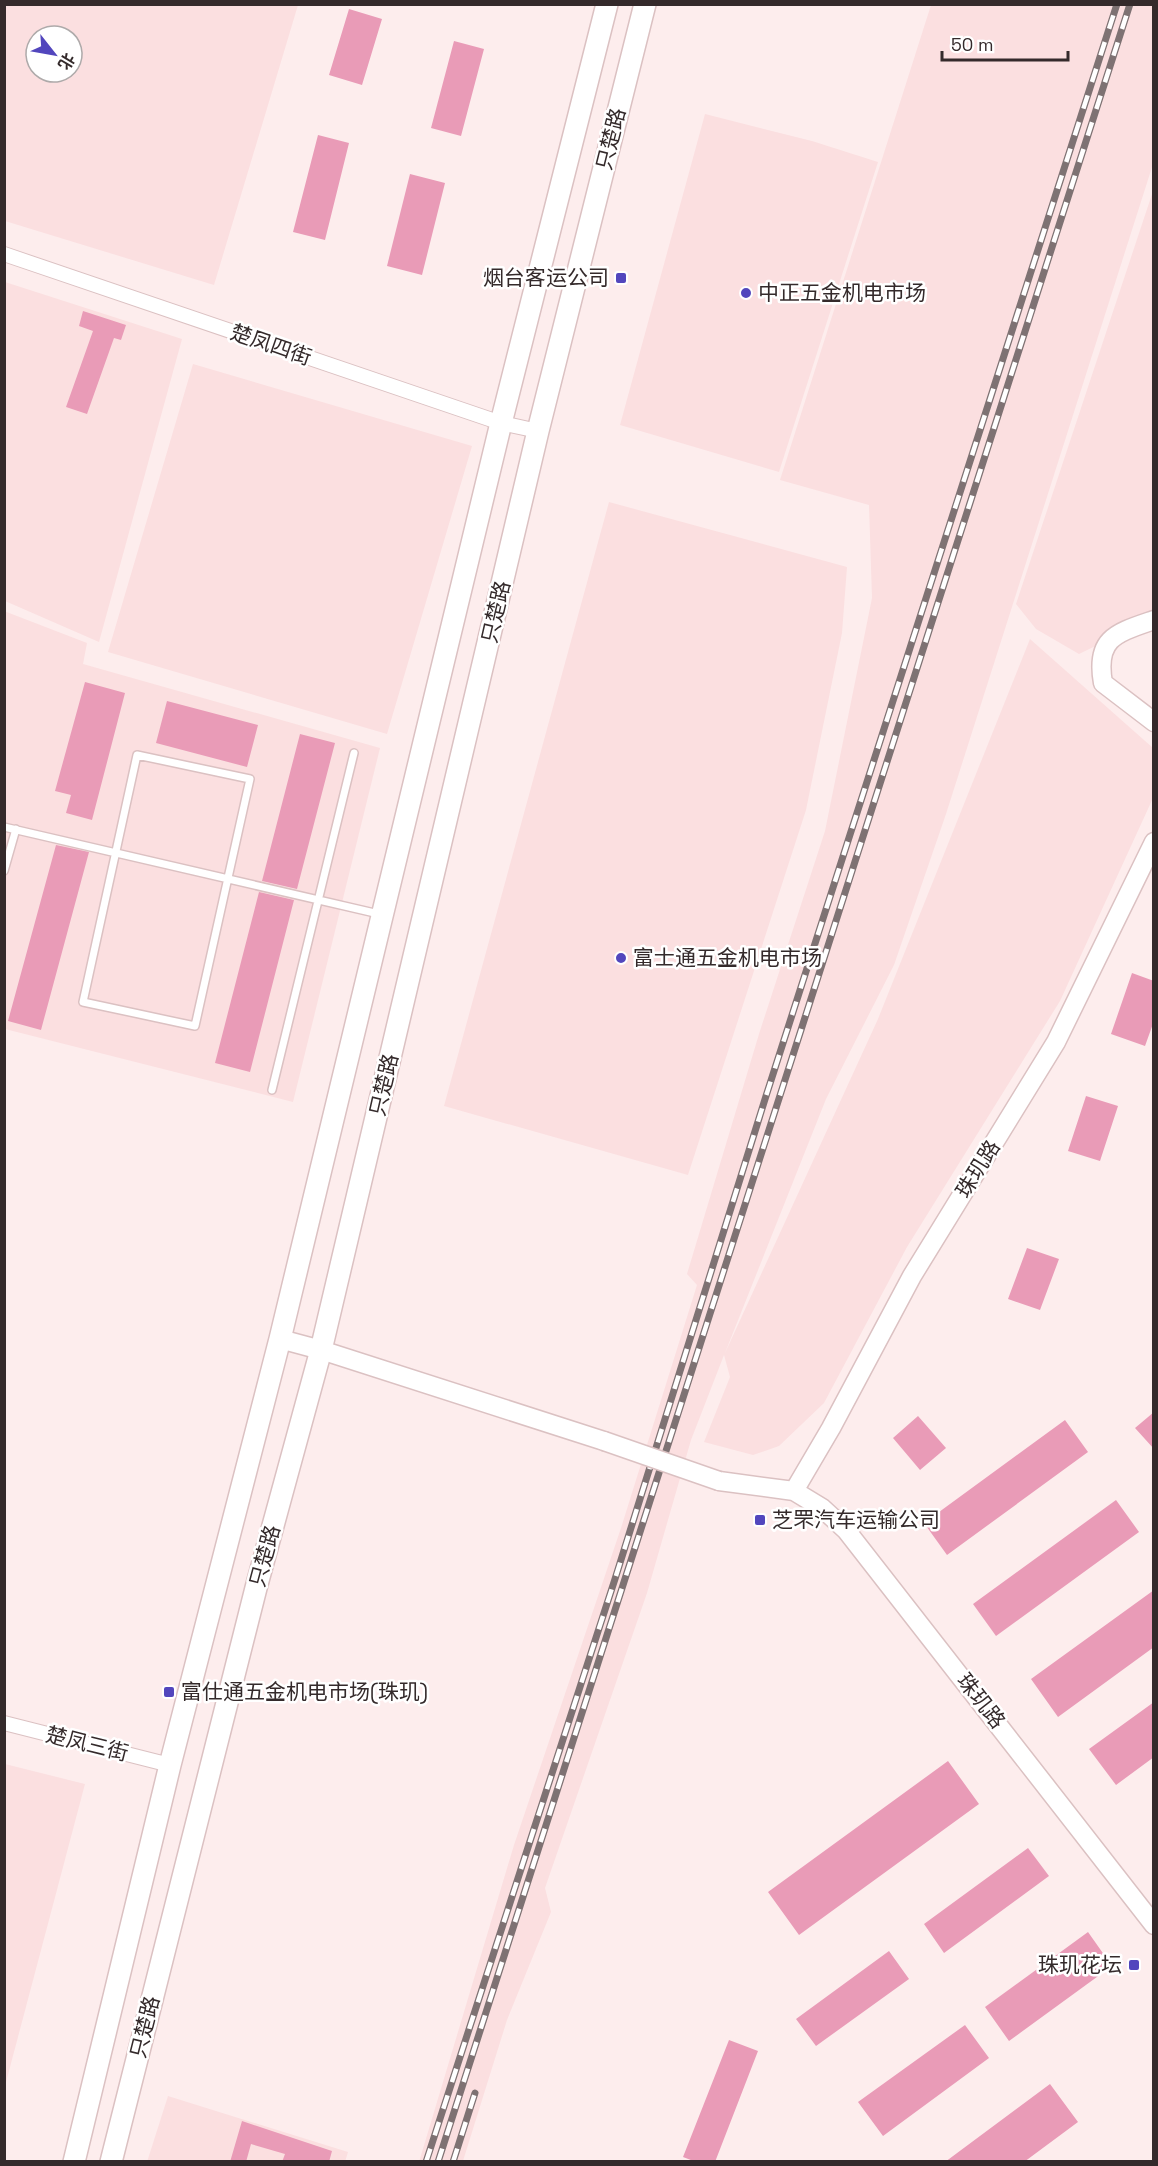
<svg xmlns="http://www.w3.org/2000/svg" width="1158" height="2166" font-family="'Space Grotesk','Noto Sans SC',sans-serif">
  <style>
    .built { fill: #fbdfe0; fill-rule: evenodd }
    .building { fill: #e99bb7 }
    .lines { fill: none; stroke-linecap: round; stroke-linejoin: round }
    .lane-casing { stroke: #dbc1c2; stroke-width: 10 }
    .street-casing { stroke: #dbc1c2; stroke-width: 16 }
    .secondary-casing { stroke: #dbc1c2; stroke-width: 21 }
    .primary-casing { stroke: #dbc1c2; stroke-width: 24 }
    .lane { stroke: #fff; stroke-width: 7 }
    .street { stroke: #fff; stroke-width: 14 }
    .secondary { stroke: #fff; stroke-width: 18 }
    .primary { stroke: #fff; stroke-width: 21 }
    .rail-casing { stroke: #7e7273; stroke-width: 7 }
    .rail { stroke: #fff; stroke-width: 4.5; stroke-dasharray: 14; stroke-linecap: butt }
    .secondary-bridge-casing { stroke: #dbc1c2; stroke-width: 21; stroke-linecap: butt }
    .secondary-bridge { stroke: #fff; stroke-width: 18 }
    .poi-dot { fill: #5246bd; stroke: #fff; stroke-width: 2 }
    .labels { text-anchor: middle; stroke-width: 5; stroke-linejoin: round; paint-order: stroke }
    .street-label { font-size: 21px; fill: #342a2b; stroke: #fff }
    .poi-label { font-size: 21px; fill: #342a2b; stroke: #fff; text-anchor: start }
  </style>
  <rect width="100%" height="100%" fill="#fdeded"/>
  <path class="built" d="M4 5H298L214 285 5 221ZM36 36H72V72H36Z
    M931 5H1153V164L946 814 894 965 826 1099 725 1353 878 1019 1030 639 1153 748V798L1060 1001 907 1247 824 1403 779 1446 753 1455 704 1442 730 1377 724 1355 691 1440 647 1593 545 1888 551 1912 507 2020 463 2161 419 2162 514 1845 621 1528 697 1285 687 1274 759 1034 825 831 872 598 869 505 780 480Z
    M705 114 812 141 878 162 779 472 620 425Z
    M1153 191V618L1079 654 1036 629 1016 604Z
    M5 282 182 339 99 642 5 601Z
    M193 364 472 446 387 734 108 652Z
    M609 502 847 567 842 633 806 810 688 1175 444 1106Z
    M4 611 87 643 83 664 380 748 293 1102 5 1029Z
    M5 1764 85 1784 5 2086 4 1764Z
    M168 2096 348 2152 345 2162H147Z"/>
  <path class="building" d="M349 9 382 19 362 85 329 75Z
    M454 41 484 49 461 136 431 128Z
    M318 135 349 143 325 240 293 232Z
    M410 174 445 183 422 275 387 266Z
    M83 311 126 325 121 340 114 338 87 414 66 407 93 331 79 326Z
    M85 682 125 693 92 820 66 813 71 795 55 791Z
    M167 701 258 725 247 767 156 743Z
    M300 734 335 743 297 889 262 881Z
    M56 845 89 852 41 1030 8 1021Z
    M259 892 294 900 250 1072 215 1063Z
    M1132 973 1154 981V1021L1145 1046 1111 1034Z
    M1086 1096 1118 1106 1100 1161 1068 1151Z
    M1027 1248 1059 1259 1040 1310 1008 1299Z
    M1154 1412V1449L1135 1428Z
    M918 1416 946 1448 920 1470 893 1438Z
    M1065 1420 1088 1452 947 1555 924 1523Z
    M1116 1500 1139 1532 996 1636 973 1604Z
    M1154 1590V1647L1058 1717 1031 1679Z
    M1154 1702V1757L1116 1785 1089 1749Z
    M948 1761 979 1804 799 1935 768 1892Z
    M1028 1848 1049 1876 944 1953 924 1924Z
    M1088 1932 1112 1966 1009 2041 985 2007Z
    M889 1951 909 1979 816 2046 796 2019Z
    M965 2025 989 2058 883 2136 858 2102Z
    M729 2040 758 2051 715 2162H696L683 2157Z
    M1050 2084 1078 2122 1024 2162H945Z
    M242 2121 332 2151 329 2162H282L285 2154 251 2144 246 2162H230Z"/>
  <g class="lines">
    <g class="lane-casing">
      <path id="lane" d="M137 755 250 779 195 1026 83 1002Z
        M4 827 379 914
        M4 871 16 829
        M272 1090 354 753"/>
    </g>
    <g class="street-casing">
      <path id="street" d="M4 254 501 423 538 431
        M4 1723 170 1765"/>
    </g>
    <g class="secondary-casing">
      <path id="secondary" d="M1154 620C1116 633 1095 638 1103 683L1154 722
        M280 1339 321 1350 604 1441
        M719 1481 794 1491 822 1508 846 1530 1154 1925
        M794 1491 831 1428 912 1276 1056 1042 1154 842"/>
    </g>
    <g class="primary-casing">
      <path id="primary" d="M74 2162 170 1765 280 1339 501 423 607 4
        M111 2162 256 1588 321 1350 538 431 645 4"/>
    </g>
    <use href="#lane" class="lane"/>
    <use href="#street" class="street"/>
    <use href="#secondary" class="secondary"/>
    <use href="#primary" class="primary"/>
    <g class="rail-casing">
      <path id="rail" d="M426 2162 615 1579 766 1096 1117 4
        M438 2162 1130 4
        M453 2162 475 2093"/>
    </g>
    <use href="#rail" class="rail"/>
    <g class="secondary-bridge-casing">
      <path id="secondary-bridge" d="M604 1441 719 1481"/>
    </g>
    <use href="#secondary-bridge" class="secondary-bridge"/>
  </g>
  <g class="poi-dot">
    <rect x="615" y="272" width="12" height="12" rx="3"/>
    <circle cx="746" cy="293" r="6"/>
    <circle cx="621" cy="958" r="6"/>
    <rect x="754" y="1514" width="12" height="12" rx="3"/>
    <rect x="163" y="1686" width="12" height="12" rx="3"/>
    <rect x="1128" y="1959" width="12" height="12" rx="3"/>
  </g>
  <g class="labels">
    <g class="street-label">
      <text transform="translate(611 139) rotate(-76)" y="7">只楚路</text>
      <text transform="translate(271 345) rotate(19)" y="7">楚凤四街</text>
      <text transform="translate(496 612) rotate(-77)" y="7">只楚路</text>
      <text transform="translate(384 1085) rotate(-77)" y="7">只楚路</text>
      <text transform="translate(978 1169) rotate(-58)" y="7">珠玑路</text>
      <text transform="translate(265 1556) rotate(-75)" y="7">只楚路</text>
      <text transform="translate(981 1701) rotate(52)" y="7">珠玑路</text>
      <text transform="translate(87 1744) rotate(14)" y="7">楚凤三街</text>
      <text transform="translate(145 2027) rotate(-76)" y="7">只楚路</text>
    </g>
    <g class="poi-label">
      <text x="609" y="285" text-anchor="end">烟台客运公司</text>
      <text x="758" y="300">中正五金机电市场</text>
      <text x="633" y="965">富士通五金机电市场</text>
      <text x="772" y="1527">芝罘汽车运输公司</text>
      <text x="181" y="1699">富仕通五金机电市场(珠玑)</text>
      <text x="1122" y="1972" text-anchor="end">珠玑花坛</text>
    </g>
  </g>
  <rect width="1158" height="2166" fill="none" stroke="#342a2b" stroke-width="12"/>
  <g transform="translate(54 54) rotate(121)"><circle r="28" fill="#ffffff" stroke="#aeaaaa" stroke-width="1.5"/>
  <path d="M0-4.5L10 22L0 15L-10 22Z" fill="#5246bd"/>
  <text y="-9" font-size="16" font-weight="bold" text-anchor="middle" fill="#342a2b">北</text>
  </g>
  <path d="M942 51v9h126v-9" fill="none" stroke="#342a2b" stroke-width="3"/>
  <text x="951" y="51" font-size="18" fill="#342a2b" stroke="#ffffff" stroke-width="4.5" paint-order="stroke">50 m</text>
</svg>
